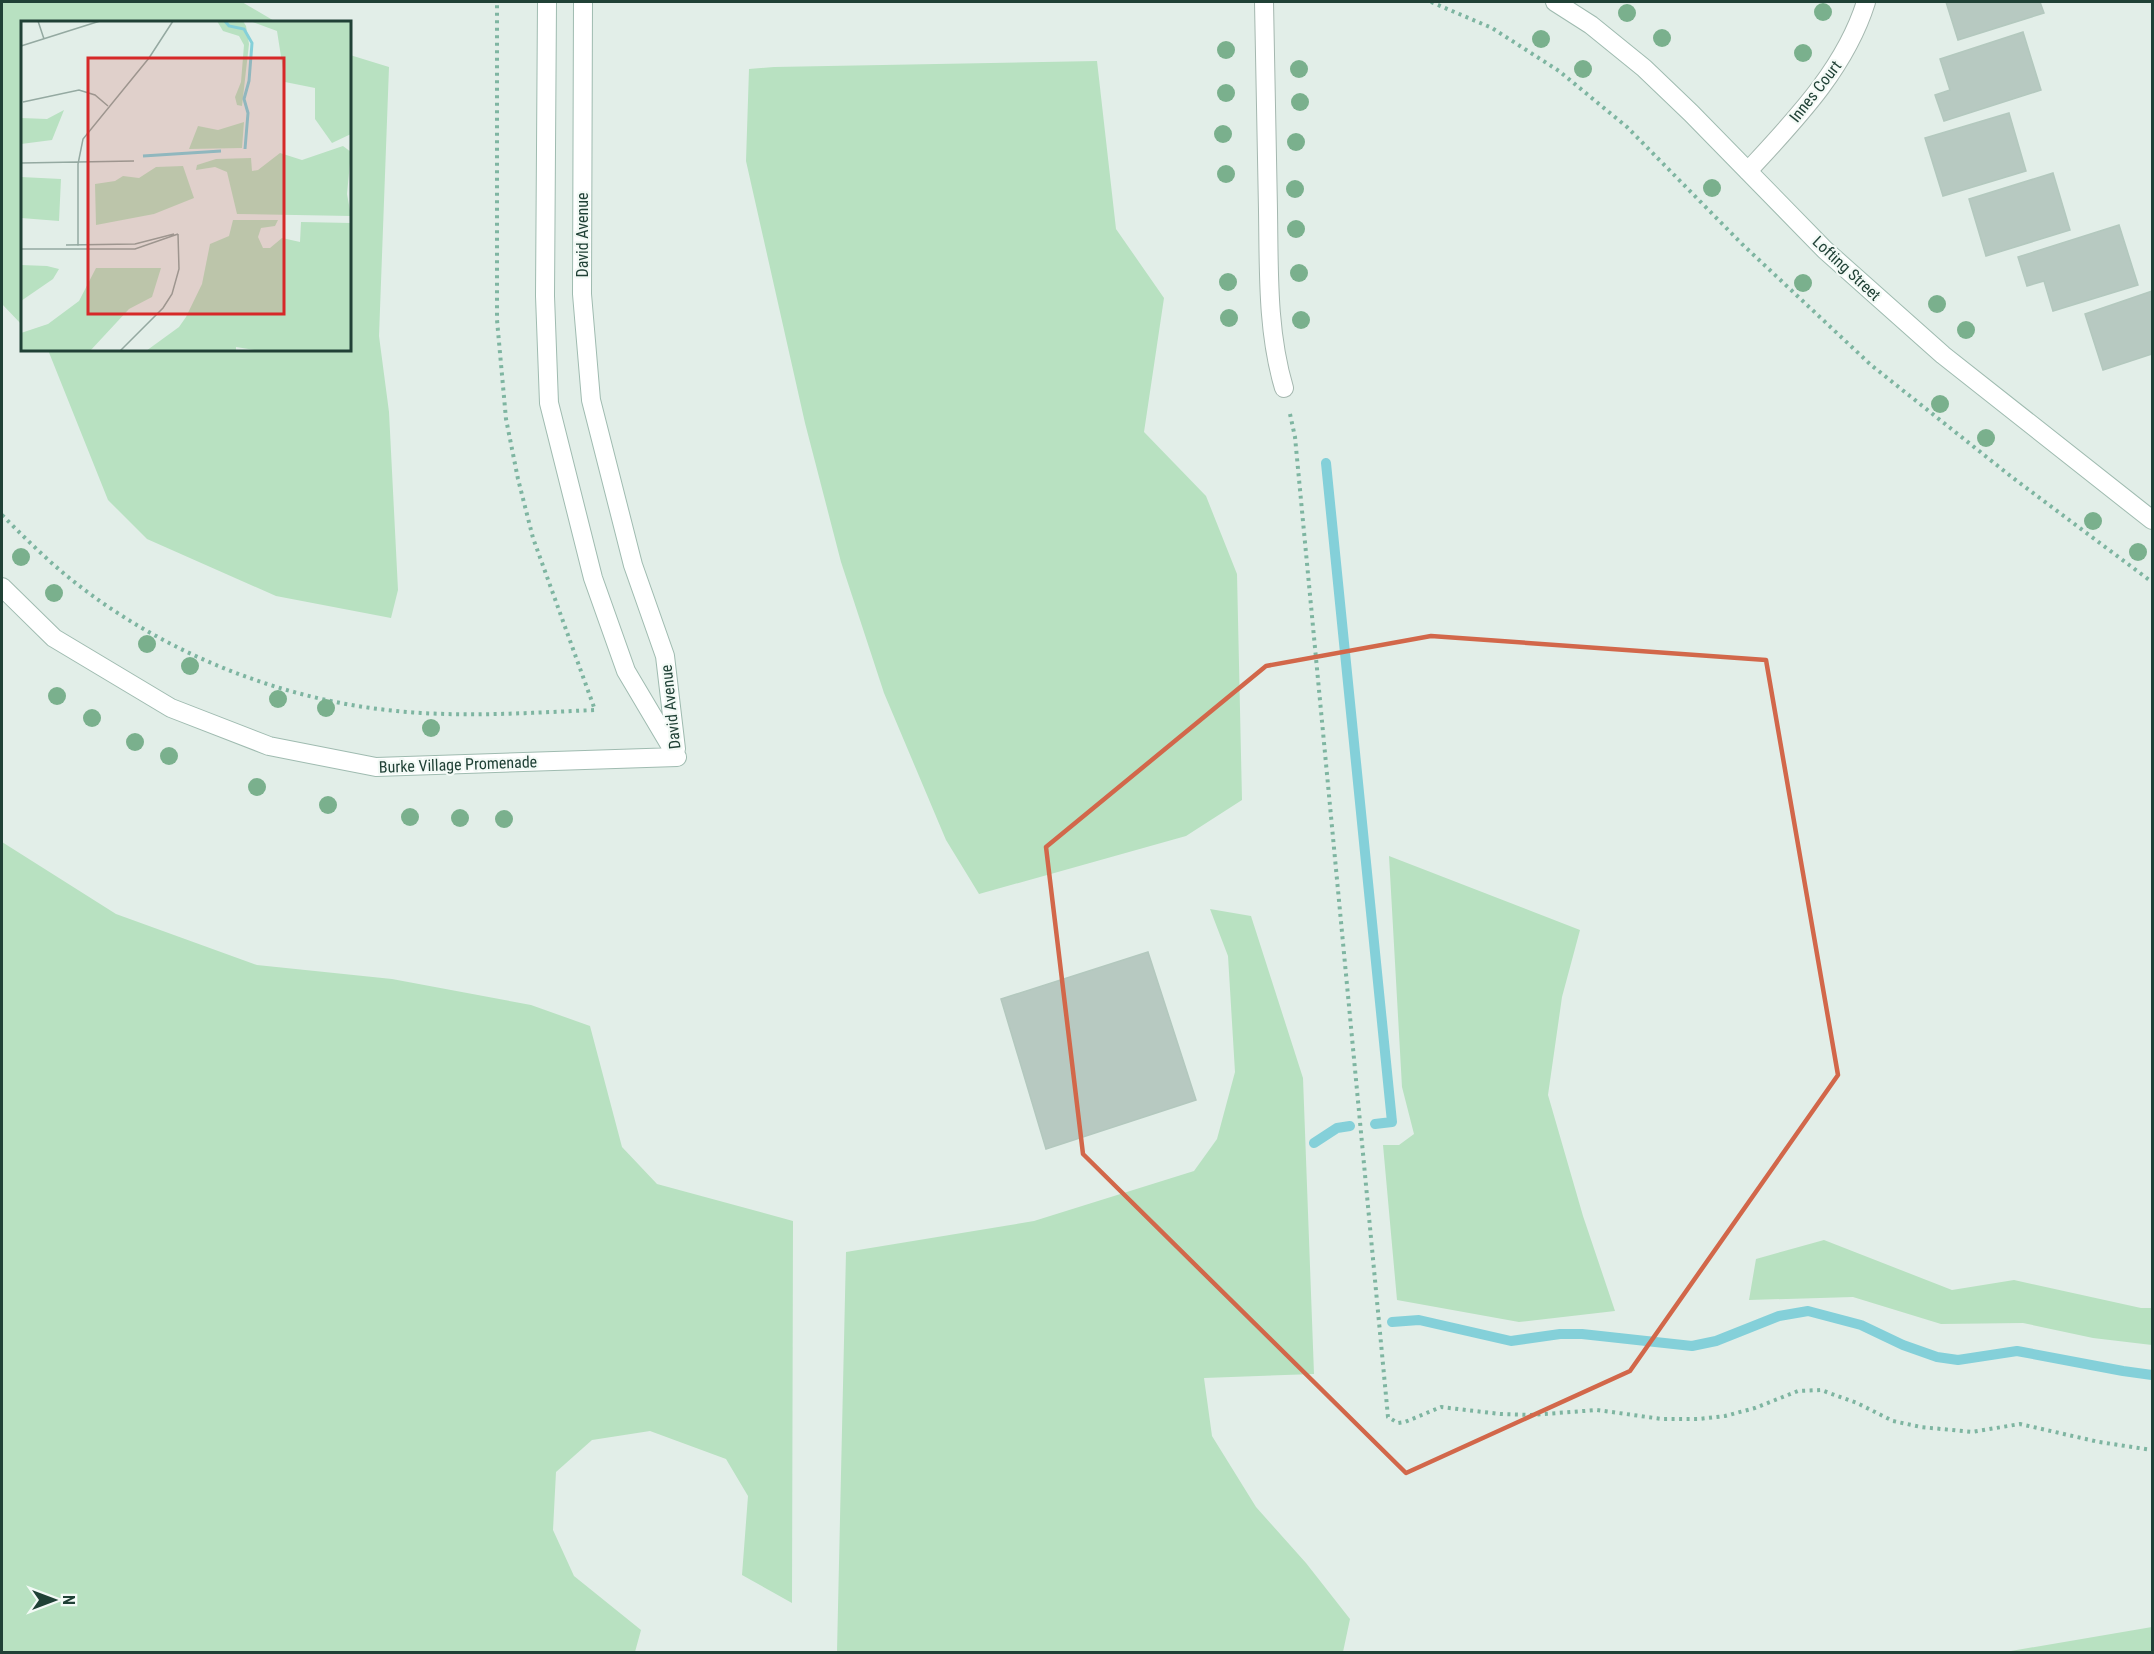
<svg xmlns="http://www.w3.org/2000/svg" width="2154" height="1654" font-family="'Roboto Condensed',sans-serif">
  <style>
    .green { fill: #b8e1c1 }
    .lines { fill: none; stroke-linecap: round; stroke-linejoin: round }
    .stream { stroke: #84d0d9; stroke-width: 10 }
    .building { fill: #b7c9c1; stroke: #b3c8be; stroke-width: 1.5 }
    .street-casing { stroke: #a4b7af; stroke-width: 20 }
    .secondary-casing { stroke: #9fbbb0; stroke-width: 20 }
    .path { stroke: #7eb5a1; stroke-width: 4; stroke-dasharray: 3 4.5; stroke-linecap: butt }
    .street { stroke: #fff; stroke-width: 18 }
    .secondary { stroke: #fff; stroke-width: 18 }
    .tree { fill: #7ab08d }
    .marked { fill: none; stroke: #d2674a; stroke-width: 4.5; stroke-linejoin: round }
    .labels { text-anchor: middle; stroke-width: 4.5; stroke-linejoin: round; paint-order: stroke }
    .street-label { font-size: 16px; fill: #204136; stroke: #f3faf6 }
    .inset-river { fill: none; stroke: #84d0d9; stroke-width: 3 }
    .inset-road { fill: none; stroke: #94a9a1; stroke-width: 1.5 }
    .view { fill: #d62828; fill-opacity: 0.15; stroke: #d62828; stroke-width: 3 }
    .inset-edge { fill: none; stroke: #204136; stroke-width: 3 }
  </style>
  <rect width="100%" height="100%" fill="#e2eee8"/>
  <path class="green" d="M2 2H242L276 22H22V325L2 304Z
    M350 55 389 67 379 336 389 412 398 590 391 618 276 596 147 539 108 500 48 350H350Z
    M1097 61 1116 229 1164 298 1144 432 1206 496 1237 574 1242 800 1186 836 979 894 946 840 884 693 841 562 805 423 746 161 749 69 774 67Z
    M2 842 116 914 257 965 392 979 531 1005 590 1026 622 1147 657 1184 793 1221 792 1603 742 1575 748 1496 726 1459 650 1431 592 1440 556 1472 553 1530 574 1576 641 1630 635 1652H2Z
    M1389 856 1580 930 1562 997 1548 1095 1583 1216 1615 1311 1519 1322 1397 1300 1383 1145H1399L1414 1134 1402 1087Z
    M1210 909 1251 916 1303 1078 1314 1374 1204 1378 1212 1436 1256 1507 1306 1563 1350 1619 1343 1652H837L846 1252 1034 1221 1194 1171 1217 1139 1235 1072 1228 956Z
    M1824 1240 1952 1290 2014 1280 2141 1308H2152V1345L2093 1338 2023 1323 1941 1324 1853 1297 1749 1300 1756 1259Z
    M2152 1627V1652H2005Z"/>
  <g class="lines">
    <path class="stream" d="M1326 463 1392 1122 1375 1124
      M1314 1143 1337 1128 1350 1126
      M1392 1322 1419 1320 1511 1341 1560 1334H1582L1692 1346 1716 1341 1779 1316 1808 1311 1861 1325 1903 1345 1937 1357 1958 1360 2017 1351 2123 1371 2152 1375"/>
  </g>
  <path class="building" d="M1946 2H2040L2044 13 1958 40Z
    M2023 32 2041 90 1944 121 1935 95 1950 90 1940 59Z
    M2009 113 2026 171 1943 196 1925 138Z
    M2053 173 2070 230 1986 256 1969 199Z
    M2119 225 2138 285 2053 311 2044 281 2027 286 2018 257Z
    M2152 291V354L2103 370 2085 314Z
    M1148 952 1196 1100 1046 1149 1001 999Z"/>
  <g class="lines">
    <g class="street-casing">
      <path id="street" d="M1264 2C1265 71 1267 141 1268 211 1269 270 1267 331 1284 388
        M1748 171C1795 120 1845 69 1866 2"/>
    </g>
    <g class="secondary-casing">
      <path id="secondary" d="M547 2 545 296 549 403 593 578 626 671 677 757
        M583 2 582 294 591 400 633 565 665 656 676 749
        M1555 2 1591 25 1644 68 1691 113 1825 250 1943 355 2152 520
        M2 587 54 638 171 708 269 746 376 767 677 757"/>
    </g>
    <path class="path" d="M1431 2 1492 28 1559 71 1627 127 1742 244 1871 365 2013 478 2152 582
      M1290 414 1295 437 1388 1417 1398 1423 1405 1422 1441 1407 1500 1414 1531 1415 1597 1410 1662 1419H1699L1725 1416 1755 1408 1798 1391 1821 1390 1857 1403 1893 1421 1921 1427 1972 1432 2020 1424 2099 1442 2152 1450
      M2 515C19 532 36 549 54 565 144 644 268 697 387 710 456 718 526 713 595 710L533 538 518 479 506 419 497 320V2"/>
    <use href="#street" class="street"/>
    <use href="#secondary" class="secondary"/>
  </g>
  <g class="tree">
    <circle cx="1823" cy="12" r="9"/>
    <circle cx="1627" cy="13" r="9"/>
    <circle cx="1662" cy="38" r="9"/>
    <circle cx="1541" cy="39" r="9"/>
    <circle cx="1226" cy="50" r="9"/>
    <circle cx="1803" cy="53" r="9"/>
    <circle cx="1299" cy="69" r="9"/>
    <circle cx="1583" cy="69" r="9"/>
    <circle cx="1226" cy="93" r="9"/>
    <circle cx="1300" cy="102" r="9"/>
    <circle cx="1223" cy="134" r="9"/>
    <circle cx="1296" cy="142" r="9"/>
    <circle cx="1226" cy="174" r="9"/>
    <circle cx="1712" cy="188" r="9"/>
    <circle cx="1295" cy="189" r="9"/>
    <circle cx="1296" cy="229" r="9"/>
    <circle cx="1299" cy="273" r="9"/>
    <circle cx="1228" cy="282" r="9"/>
    <circle cx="1803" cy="283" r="9"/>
    <circle cx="1937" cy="304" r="9"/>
    <circle cx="1229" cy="318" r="9"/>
    <circle cx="1301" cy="320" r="9"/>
    <circle cx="1966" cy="330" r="9"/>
    <circle cx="1940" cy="404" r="9"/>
    <circle cx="1986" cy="438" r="9"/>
    <circle cx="2093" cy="521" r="9"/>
    <circle cx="2138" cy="552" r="9"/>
    <circle cx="21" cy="557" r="9"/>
    <circle cx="54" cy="593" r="9"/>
    <circle cx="147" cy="644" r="9"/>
    <circle cx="190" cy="666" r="9"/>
    <circle cx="57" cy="696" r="9"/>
    <circle cx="278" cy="699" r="9"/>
    <circle cx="326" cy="708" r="9"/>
    <circle cx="92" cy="718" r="9"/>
    <circle cx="431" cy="728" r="9"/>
    <circle cx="135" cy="742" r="9"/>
    <circle cx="169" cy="756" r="9"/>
    <circle cx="257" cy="787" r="9"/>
    <circle cx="328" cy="805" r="9"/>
    <circle cx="410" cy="817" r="9"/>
    <circle cx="460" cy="818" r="9"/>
    <circle cx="504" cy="819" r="9"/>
  </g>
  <path class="marked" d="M1431 636 1766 660 1838 1075 1630 1371 1406 1473 1083 1154 1046 847 1266 666Z"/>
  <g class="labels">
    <g class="street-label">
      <text transform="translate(1815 91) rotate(-52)" y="6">Innes Court</text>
      <text transform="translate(582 235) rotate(-90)" y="6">David Avenue</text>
      <text transform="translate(1847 268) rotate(43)" y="6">Lofting Street</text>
      <text transform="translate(670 707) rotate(-96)" y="6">David Avenue</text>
      <text transform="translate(458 764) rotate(-2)" y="6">Burke Village Promenade</text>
    </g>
  </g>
  <g transform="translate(21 21)">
    <rect width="330" height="330" fill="#e2eee8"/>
    <path d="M196 0H222L225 5 228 23 221 85 216 84 214 76 220 61 223 24 218 15 202 10ZM229 0H330V113L311 122 294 98V67L264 61 256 10ZM43 89 31 119 0 123V97L26 98ZM223 101 221 127 168 128 177 105 197 109ZM322 125 330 131 326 173 330 195 216 193 206 151 194 146 175 149 176 144 195 138 230 137 231 150 237 149 259 132 281 139ZM162 145 173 177 133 193 75 204 74 163 94 160 102 155 118 157 135 146ZM0 156 40 158 38 200 0 197ZM212 199H257L254 205 240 207 237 216 242 227H249L261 217 279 221 280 201 330 202V330H240L215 326V330H125L158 306 165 296 181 263 189 223 208 215ZM0 244 26 245 38 248 32 258 0 280ZM75 247H140L131 276 108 288 69 330H0V312L27 303 58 280Z" fill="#b8e1c1"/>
    <path class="inset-river" d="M204 0 208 5 223 8 231 22 228 60 223 78 227 92 224 128M122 135 200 130"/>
    <path class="inset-road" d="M17 0 23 18M0 25 79 0M2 81 58 69 74 74 87 85M0 142 113 140M45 224 114 223 153 213M57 225V143L62 118 128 37 152 0M0 228H114L157 213M99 330 142 287 151 273 158 248 157 213"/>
    <path class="view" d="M67 37H263V293H67Z"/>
    <rect width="330" height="330" class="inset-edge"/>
  </g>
  <rect width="2154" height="1654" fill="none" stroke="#204136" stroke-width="6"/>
  <g transform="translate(54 1600) rotate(90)" stroke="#f3faf6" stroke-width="4.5" paint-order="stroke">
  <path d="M0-4.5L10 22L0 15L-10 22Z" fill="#204136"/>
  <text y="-9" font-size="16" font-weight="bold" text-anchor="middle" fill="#204136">N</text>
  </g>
</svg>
